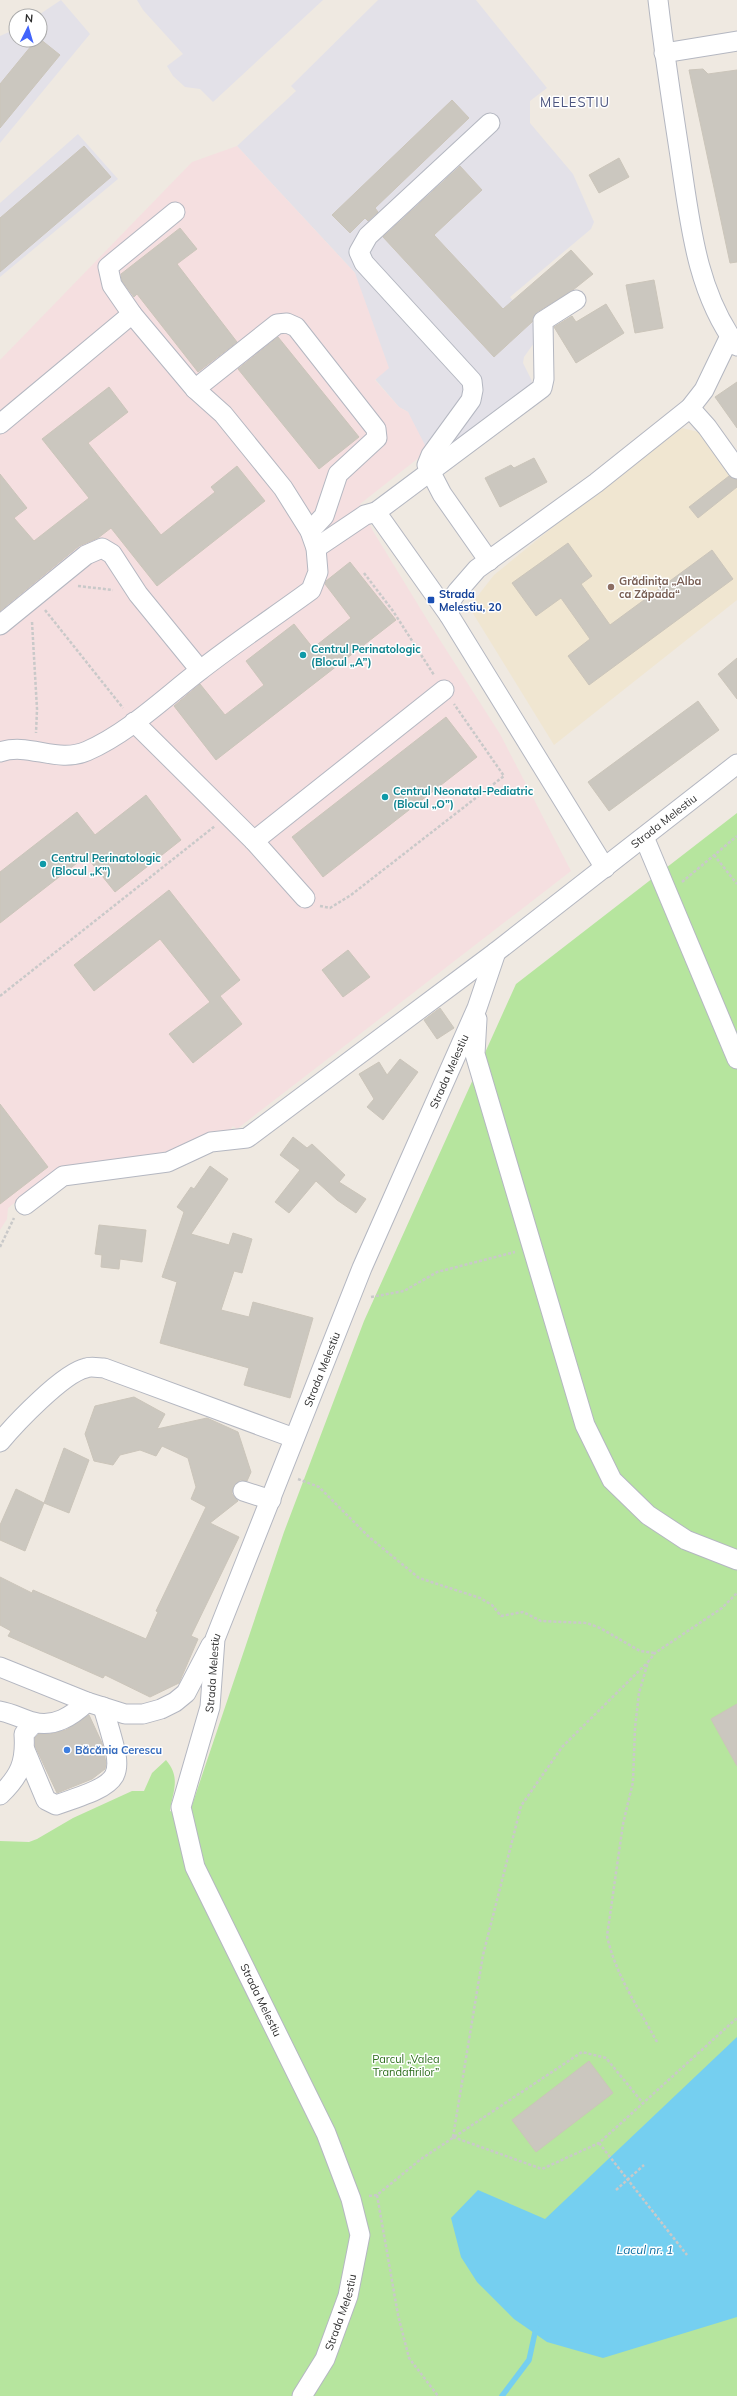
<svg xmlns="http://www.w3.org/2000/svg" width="737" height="2396" font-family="Mulish,sans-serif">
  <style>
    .industrial { fill: #e3e1e8 }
    .education { fill: #f0e6d1 }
    .medical { fill: #f5dfe0 }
    .green { fill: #b6e59e }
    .water { fill: #75cff0 }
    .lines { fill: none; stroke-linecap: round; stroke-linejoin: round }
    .stream { stroke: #75cff0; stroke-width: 5.5 }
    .building { fill: #cbc7bf; stroke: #cbc5ba }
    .minor-casing { stroke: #b4b7c1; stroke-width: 21 }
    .path { stroke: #c9c9c9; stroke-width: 2.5; stroke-dasharray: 3 2; stroke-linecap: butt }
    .minor { stroke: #fff; stroke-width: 19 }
    .education-dot { fill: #8d6e63; stroke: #fff; stroke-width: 1.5 }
    .transit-dot { fill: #1a4fb4; stroke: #fff; stroke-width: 1.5 }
    .culture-dot { fill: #0f9aa8; stroke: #fff; stroke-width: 1.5 }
    .shop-dot { fill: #3f7fe0; stroke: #fff; stroke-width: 1.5 }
    .labels { text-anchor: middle; stroke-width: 3; stroke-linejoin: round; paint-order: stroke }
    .education-label { font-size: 11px; font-weight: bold; fill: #785e54; stroke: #fff; text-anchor: start }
    .transit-label { font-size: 11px; font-weight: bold; fill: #164399; stroke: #fff; text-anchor: start }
    .culture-label { font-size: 11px; font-weight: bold; fill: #0d838f; stroke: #fff; text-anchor: start }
    .street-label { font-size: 11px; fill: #2e2e2e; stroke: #fff }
    .shop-label { font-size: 11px; font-weight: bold; fill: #366cbe; stroke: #fff; text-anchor: start }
    .park-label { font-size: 11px; fill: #2c6e1b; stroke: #fff }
    .water-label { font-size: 12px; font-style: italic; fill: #0d6fa3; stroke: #fff }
    .quarter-label { font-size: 13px; letter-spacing: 1px; fill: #4d5680; stroke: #fff }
  </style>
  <rect width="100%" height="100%" fill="#efe9e1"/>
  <path class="industrial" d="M61 0 90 34 0 143V36L16 29V40H40V16H37Z
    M137 0H323L213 102 200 89 185 87 173 76 167 66 183 54 143 10Z
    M378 0H476L547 88 530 101V123L573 174 594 222 591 229 510 297 538 330 539 336 524 357 523 363 532 381 529 387 434 459 425 450 408 412 399 407 375 379 355 273 237 146 296 91 291 86Z
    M78 134 118 179 0 277V203Z"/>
  <path class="education" d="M682 428 703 433 737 479V600L554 745 469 607 494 575 564 518Z"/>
  <path class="medical" d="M237 146 355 273 389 368 375 380 399 407 408 412 426 447 421 456 360 504 373 531 431 626 500 734 571 871 237 1129 233 1126 229 1131 209 1132 161 1155 57 1170 8 1208 7 1219 0 1230V360L192 162Z"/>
  <path class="green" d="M737 813V2396H0V1841L29 1842 37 1839 73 1818 132 1791H144L152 1773 166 1760C181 1778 173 1790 170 1811L188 1817 284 1532 364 1321 516 984Z"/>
  <path class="water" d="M737 2037V2317L603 2358 547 2342 514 2319 477 2282 461 2257 451 2218 478 2190 545 2219Z"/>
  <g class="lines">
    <path class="stream" d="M502 2396 529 2360 536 2328"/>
  </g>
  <path class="building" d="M40 39 60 55 0 128V84L36 40Z
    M703 69 708 74 737 70V262L730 263 689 70Z
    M452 100 469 118 375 208 378 212 368 221 365 218 350 233 332 215Z
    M84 146 111 177 0 272V218Z
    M619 158 629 177 599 193 589 175Z
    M460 166 482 190 434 235 503 309 571 250 593 274 573 290 537 312 532 322 494 357 383 237Z
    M180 228 197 249 177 264 237 342 198 372 137 294 134 297 122 281 121 274Z
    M654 280 663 328 635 333 626 285Z
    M606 304 624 333 576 363 554 327 572 316 576 322Z
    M278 337 359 437 319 469 238 369Z
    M737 382V428L715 397Z
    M109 387 128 412 88 443 161 535 215 492 211 487 237 466 265 501 157 586 111 528 98 538 79 546 0 611V474L27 508 14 518 34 541 89 498 42 439Z
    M534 458 547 482 500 507 485 478 511 465 514 468Z
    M729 476 737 480V487L698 518 689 507Z
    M568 543 592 576 581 584 610 625 712 550 733 579 589 685 568 656 590 639 561 598 536 616 512 583Z
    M350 562 396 620 216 760 174 706 200 684 225 715 264 685 246 661 294 624 313 648 351 618 325 584 326 581Z
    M737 658V699L718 674Z
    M698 701 719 730 609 811 588 782Z
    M446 717 477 757 323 877 292 837Z
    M146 795 181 840 115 892 86 856 0 923V872L77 812 95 835Z
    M169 890 240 980 220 996 242 1024 193 1063 169 1034 210 1002 160 939 94 991 74 965Z
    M348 950 370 977 343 997 322 970Z
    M440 1008 454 1028 437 1039 424 1020Z
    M400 1059 418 1072 383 1120 367 1107 374 1099 359 1074 379 1062 387 1075Z
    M0 1104 48 1167 0 1204Z
    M293 1137 307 1148 312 1144 345 1175 339 1182 366 1199 356 1213 337 1200 316 1181 289 1213 275 1202 300 1170 280 1155Z
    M210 1166 228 1179 191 1234 229 1245 233 1233 252 1239 242 1273 234 1271 221 1310 249 1317 253 1302 313 1318 290 1398 244 1385 249 1368 160 1343 177 1282 162 1277 184 1212 177 1207 191 1187 194 1189Z
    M99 1225 146 1230 142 1262 120 1259 119 1269 101 1267 102 1255 95 1254Z
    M134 1397 165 1414 157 1429 207 1418 238 1432 251 1472 247 1481 240 1480 233 1487 232 1494 238 1501 210 1523 239 1537 191 1636 198 1639 179 1683 150 1697 105 1675 103 1678 8 1636 11 1631 0 1625V1577L32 1593 33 1590 146 1639 158 1612 156 1611 206 1507 191 1499 196 1487 188 1458 162 1446 156 1456 140 1450 120 1455 113 1465 94 1461 85 1434 95 1406Z
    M64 1448 89 1460 69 1513 44 1503Z
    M16 1489 44 1503 25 1551 0 1540V1525Z
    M737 1704V1766L711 1719Z
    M89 1715 102 1743 106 1763 105 1769 92 1779 57 1793 35 1746V1738L39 1734H50L66 1730Z
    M589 2061 613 2093 536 2152 512 2120Z"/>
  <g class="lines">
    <g class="minor-casing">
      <g id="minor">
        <path d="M658 0C664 52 672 104 680 156 690 222 696 291 737 346"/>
        <path d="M664 53 737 41"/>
        <path d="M132 314 112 285 108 267 175 212"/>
        <path d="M195 389 277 324 287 323 296 327 376 429 377 438 338 474 324 516 310 531"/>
        <path d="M690 408 707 427 737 469"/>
        <path d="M0 424 132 314 195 389 223 414 283 488 310 531 316 548 318 572 311 590C274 617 235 643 198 672 163 699 128 733 87 751 57 764 29 742 0 752"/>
        <path d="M376 512 542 388 544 379 543 321 576 300"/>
        <path d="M316 548 365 515 376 512 449 615 605 868"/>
        <path d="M489 561 442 494 427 465 431 455 471 400 473 390 472 381 364 263 359 252 368 236 490 123"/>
        <path d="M449 615 452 599 457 592 477 569 596 483 690 408 704 390 730 336"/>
        <path d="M0 625 86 555 102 548 112 554 138 594 200 670"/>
        <path d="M134 722 254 841 305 898"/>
        <path d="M644 837 737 1059"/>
        <path d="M254 841 444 690"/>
        <path d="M477 1019 475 1054 585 1425 612 1480 648 1515 686 1540 737 1560"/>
        <path id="s1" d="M25 1205 63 1176 168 1162 211 1142 247 1138 496 952 737 764"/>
        <path d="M0 1442C15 1424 63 1373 86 1368 91 1366 99 1368 104 1368L294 1438"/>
        <path d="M243 1491 271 1500"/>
        <path d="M0 1667 87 1702 125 1714H143L161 1709 175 1702 186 1693 211 1645"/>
        <path d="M0 1711C12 1713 22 1719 33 1722 54 1728 72 1716 87 1702"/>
        <path d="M25 1750 46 1800 56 1805C130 1780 124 1779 103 1707"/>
        <path d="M0 1795C20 1776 26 1762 24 1734L34 1723"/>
        <path id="s2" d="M302 2396 325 2359 348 2296 360 2235 351 2199 326 2133 195 1867 181 1807 210 1707 215 1639 362 1268 477 1008 496 952"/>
      </g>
    </g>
    <path class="path" d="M364 573 393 611 434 675
      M78 586 113 590
      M45 610 123 708
      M32 622 37 709 36 733
      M714 855 737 884
      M682 882 737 836
      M320 906 330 908 351 895 504 776 454 704
      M0 996 215 826
      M0 1247 14 1218
      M371 1297 404 1291 437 1272 515 1252
      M298 1479 319 1487 369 1537 419 1578 480 1598 492 1605 501 1616 523 1612 541 1621 587 1623 600 1628 640 1651 654 1653
      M657 2042C638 2007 616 1976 607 1936L623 1824 633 1782 635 1728 639 1693 648 1662 655 1653 722 1608 737 1593
      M453 2137 483 1955 521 1806 562 1747 648 1662
      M453 2137 542 2169 599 2143 737 2018
      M599 2143 687 2255
      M616 2190 644 2165
      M377 2195 398 2315 409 2358 438 2396
      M369 2196 377 2195 421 2159 582 2052 606 2058 642 2102"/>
    <use href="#minor" class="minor"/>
  </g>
  <circle class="education-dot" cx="611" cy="587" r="4"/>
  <rect class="transit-dot" x="427" y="596" width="8" height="8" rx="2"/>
  <g class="culture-dot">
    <circle cx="303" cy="655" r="4"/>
    <circle cx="385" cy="797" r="4"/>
    <circle cx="43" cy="864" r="4"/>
  </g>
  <circle class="shop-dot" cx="67" cy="1750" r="4"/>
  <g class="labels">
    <g class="education-label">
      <text x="619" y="585">Grădinița „Alba<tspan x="619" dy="13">ca Zăpada“</tspan></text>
    </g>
    <g class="transit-label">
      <text x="439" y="598">Strada<tspan x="439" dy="13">Melestiu, 20</tspan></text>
    </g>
    <g class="culture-label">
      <text x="311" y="653">Centrul Perinatologic<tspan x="311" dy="13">(Blocul „A”)</tspan></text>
      <text x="393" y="795">Centrul Neonatal-Pediatric<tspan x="393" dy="13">(Blocul „O”)</tspan></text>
      <text x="51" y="862">Centrul Perinatologic<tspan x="51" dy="13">(Blocul „K”)</tspan></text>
    </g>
    <g class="street-label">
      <text dy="4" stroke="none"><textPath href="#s1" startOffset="761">Strada Melestiu</textPath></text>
      <text dy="4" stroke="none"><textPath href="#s2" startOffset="1425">Strada Melestiu</textPath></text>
      <text dy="4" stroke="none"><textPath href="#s2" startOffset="1101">Strada Melestiu</textPath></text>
      <text dy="4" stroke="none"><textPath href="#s2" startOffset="777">Strada Melestiu</textPath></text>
      <text transform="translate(261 2000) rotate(64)" y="4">Strada Melestiu</text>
      <text dy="4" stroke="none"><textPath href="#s2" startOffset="93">Strada Melestiu</textPath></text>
    </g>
    <g class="shop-label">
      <text x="75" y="1754">Băcănia Cerescu</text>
    </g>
    <g class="park-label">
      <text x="406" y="2063">Parcul „Valea<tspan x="406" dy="13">Trandafirilor”</tspan></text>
    </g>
    <g class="water-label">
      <text x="645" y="2254">Lacul nr. 1</text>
    </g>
    <g class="quarter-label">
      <text x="575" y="107">MELESTIU</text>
    </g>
  </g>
  <g transform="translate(28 28) rotate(5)"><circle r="19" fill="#ffffff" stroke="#ababab"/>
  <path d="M0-3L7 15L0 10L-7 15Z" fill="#4264fb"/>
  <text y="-6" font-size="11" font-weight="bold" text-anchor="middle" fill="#2e2e2e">N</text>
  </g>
</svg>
